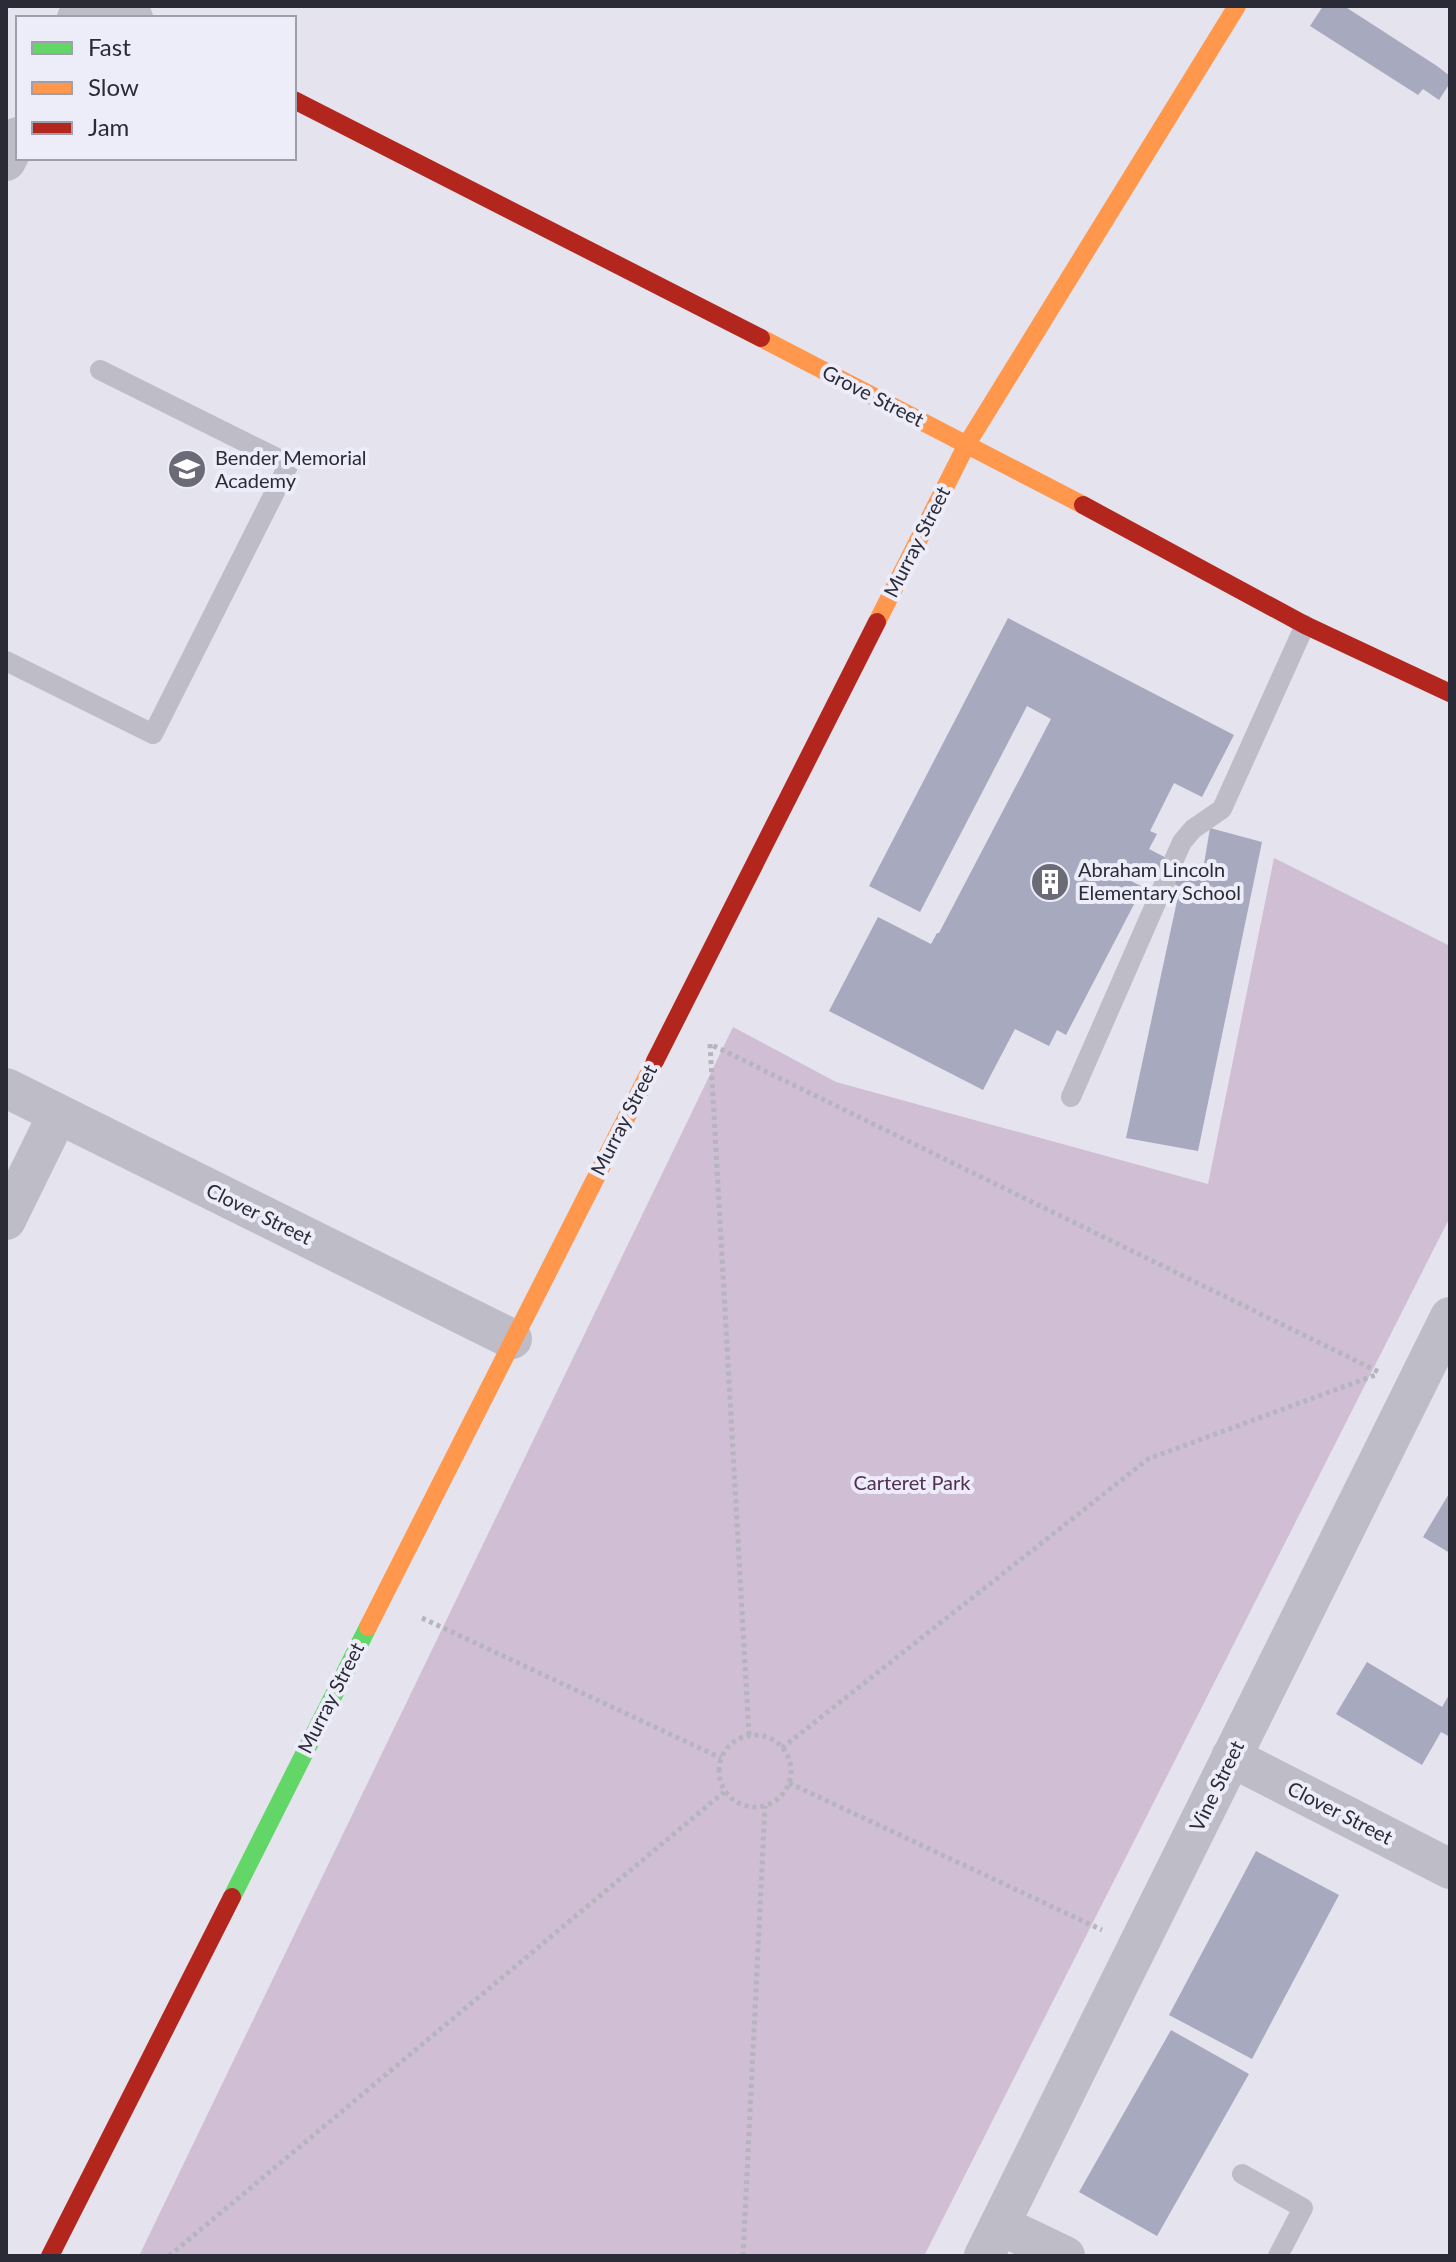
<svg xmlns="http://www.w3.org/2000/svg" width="1456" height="2262" font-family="Lato,sans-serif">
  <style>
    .green { fill: #d0bed4 }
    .building { fill: #a7a9bf }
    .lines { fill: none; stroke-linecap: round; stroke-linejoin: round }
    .path { stroke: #b5b5bf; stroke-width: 5; stroke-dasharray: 4 4; stroke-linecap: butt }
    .lane { stroke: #bdbcc7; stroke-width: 20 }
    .street { stroke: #bdbcc7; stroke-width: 40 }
    .fast { stroke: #63d668; stroke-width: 18 }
    .slow { stroke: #ff974d; stroke-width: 18 }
    .jam { stroke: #b3261e; stroke-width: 18 }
    .labels { text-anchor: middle; stroke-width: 8; stroke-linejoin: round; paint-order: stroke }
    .street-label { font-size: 20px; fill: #2a2b37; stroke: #edecf9 }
    .poi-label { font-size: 20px; fill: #2a2b37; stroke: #edecf9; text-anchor: start }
    .park-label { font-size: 20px; fill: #532f54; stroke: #edecf9 }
  </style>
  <rect width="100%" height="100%" fill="#e5e3ed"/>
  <path class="green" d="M1274 858 1450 946V1217L924 2256H139L733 1027 836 1082 1208 1184Z"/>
  <path class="building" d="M1323 6H1344L1437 66 1450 76V83L1439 100 1423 89 1418 95 1310 26Z
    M1008 618 1234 735 1202 797 1174 783 1150 831 1157 834 1149 849 1184 867 1203 870 1210 828 1262 842 1198 1151 1126 1138 1180 887 1133 863 1125 878 1143 887 1066 1035 1057 1030 1049 1046 1015 1029 983 1090 829 1011 878 917 931 944 937 933H939L1051 719 1027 706 920 912 869 886Z
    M1450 1492V1553L1423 1537Z
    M1367 1662 1442 1707 1450 1693V1737L1441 1732 1422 1765 1336 1714Z
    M1256 1851 1339 1895 1252 2059 1169 2015Z
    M1171 2030 1249 2074 1157 2236 1079 2192Z"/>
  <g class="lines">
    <path class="path" d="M422 1618 721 1758
      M719 1771a36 36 0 1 1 72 0a36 36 0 1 1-72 0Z
      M749 1735 710 1044 1381 1373
      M782 1748 1148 1459 1378 1374
      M789 1783 1102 1930
      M169 2256 724 1792
      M743 2256 765 1806"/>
    <path class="lane" d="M6 661 153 734 289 464 100 370
      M1173 862 1182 842 1193 829 1222 809 1305 625
      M1071 1097 1166 880
      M1242 2174 1303 2208 1278 2256"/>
    <path class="street" d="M109 6 133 18
      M77 18 83 6
      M6 161 18 137
      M6 1088 512 1339
      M6 1220 58 1114
      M1231 1757 1450 1869
      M1000 2225 1065 2256
      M984 2256 1450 1317"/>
    <path class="fast" d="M232 1897 368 1627"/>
    <path class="slow" d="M761 338 1083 505
      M877 622 967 444 1237 6
      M368 1627 655 1061"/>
    <path class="jam" d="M294 100 761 338
      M1083 505 1305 625 1450 693
      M655 1061 877 622
      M50 2256 232 1897"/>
  </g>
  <defs>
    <g id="school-disc" transform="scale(2)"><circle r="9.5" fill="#6b6b77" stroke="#edecf9"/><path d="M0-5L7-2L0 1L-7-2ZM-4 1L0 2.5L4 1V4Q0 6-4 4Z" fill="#fff"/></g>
    <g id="building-disc" transform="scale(2)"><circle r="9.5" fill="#6b6b77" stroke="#edecf9"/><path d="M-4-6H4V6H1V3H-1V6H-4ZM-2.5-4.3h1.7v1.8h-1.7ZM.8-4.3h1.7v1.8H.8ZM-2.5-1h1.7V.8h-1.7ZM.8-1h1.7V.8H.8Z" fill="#fff"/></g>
  </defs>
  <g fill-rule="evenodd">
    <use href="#school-disc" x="187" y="469"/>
    <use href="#building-disc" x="1050" y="882"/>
  </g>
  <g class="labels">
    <g class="street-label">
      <text transform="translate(873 396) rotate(27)" y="7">Grove Street</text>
      <text transform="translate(917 542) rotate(-63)" y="7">Murray Street</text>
      <text transform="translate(624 1120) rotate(-63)" y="7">Murray Street</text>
      <text transform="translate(259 1214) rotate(26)" y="7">Clover Street</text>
      <text transform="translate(331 1698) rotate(-63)" y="7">Murray Street</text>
      <text transform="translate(1217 1786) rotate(-64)" y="7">Vine Street</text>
      <text transform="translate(1340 1813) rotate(27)" y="7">Clover Street</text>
    </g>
    <g class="poi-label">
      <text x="215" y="465">Bender Memorial<tspan x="215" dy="23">Academy</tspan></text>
      <text x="1078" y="877">Abraham Lincoln<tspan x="1078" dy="23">Elementary School</tspan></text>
    </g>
    <g class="park-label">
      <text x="912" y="1490">Carteret Park</text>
    </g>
  </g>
  <rect width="1456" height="2262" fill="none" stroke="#2a2b37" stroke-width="16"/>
  <rect x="16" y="16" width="280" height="144" fill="#edecf9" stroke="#9f9fab" stroke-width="2"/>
  <rect x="32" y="42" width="40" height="12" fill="#63d668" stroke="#9f9fab" stroke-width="2"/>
  <text x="88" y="56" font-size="24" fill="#2a2b37">Fast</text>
  <rect x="32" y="82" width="40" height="12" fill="#ff974d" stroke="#9f9fab" stroke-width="2"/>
  <text x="88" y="96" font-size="24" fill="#2a2b37">Slow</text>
  <rect x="32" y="122" width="40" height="12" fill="#b3261e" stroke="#9f9fab" stroke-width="2"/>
  <text x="88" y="136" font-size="24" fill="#2a2b37">Jam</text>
</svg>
